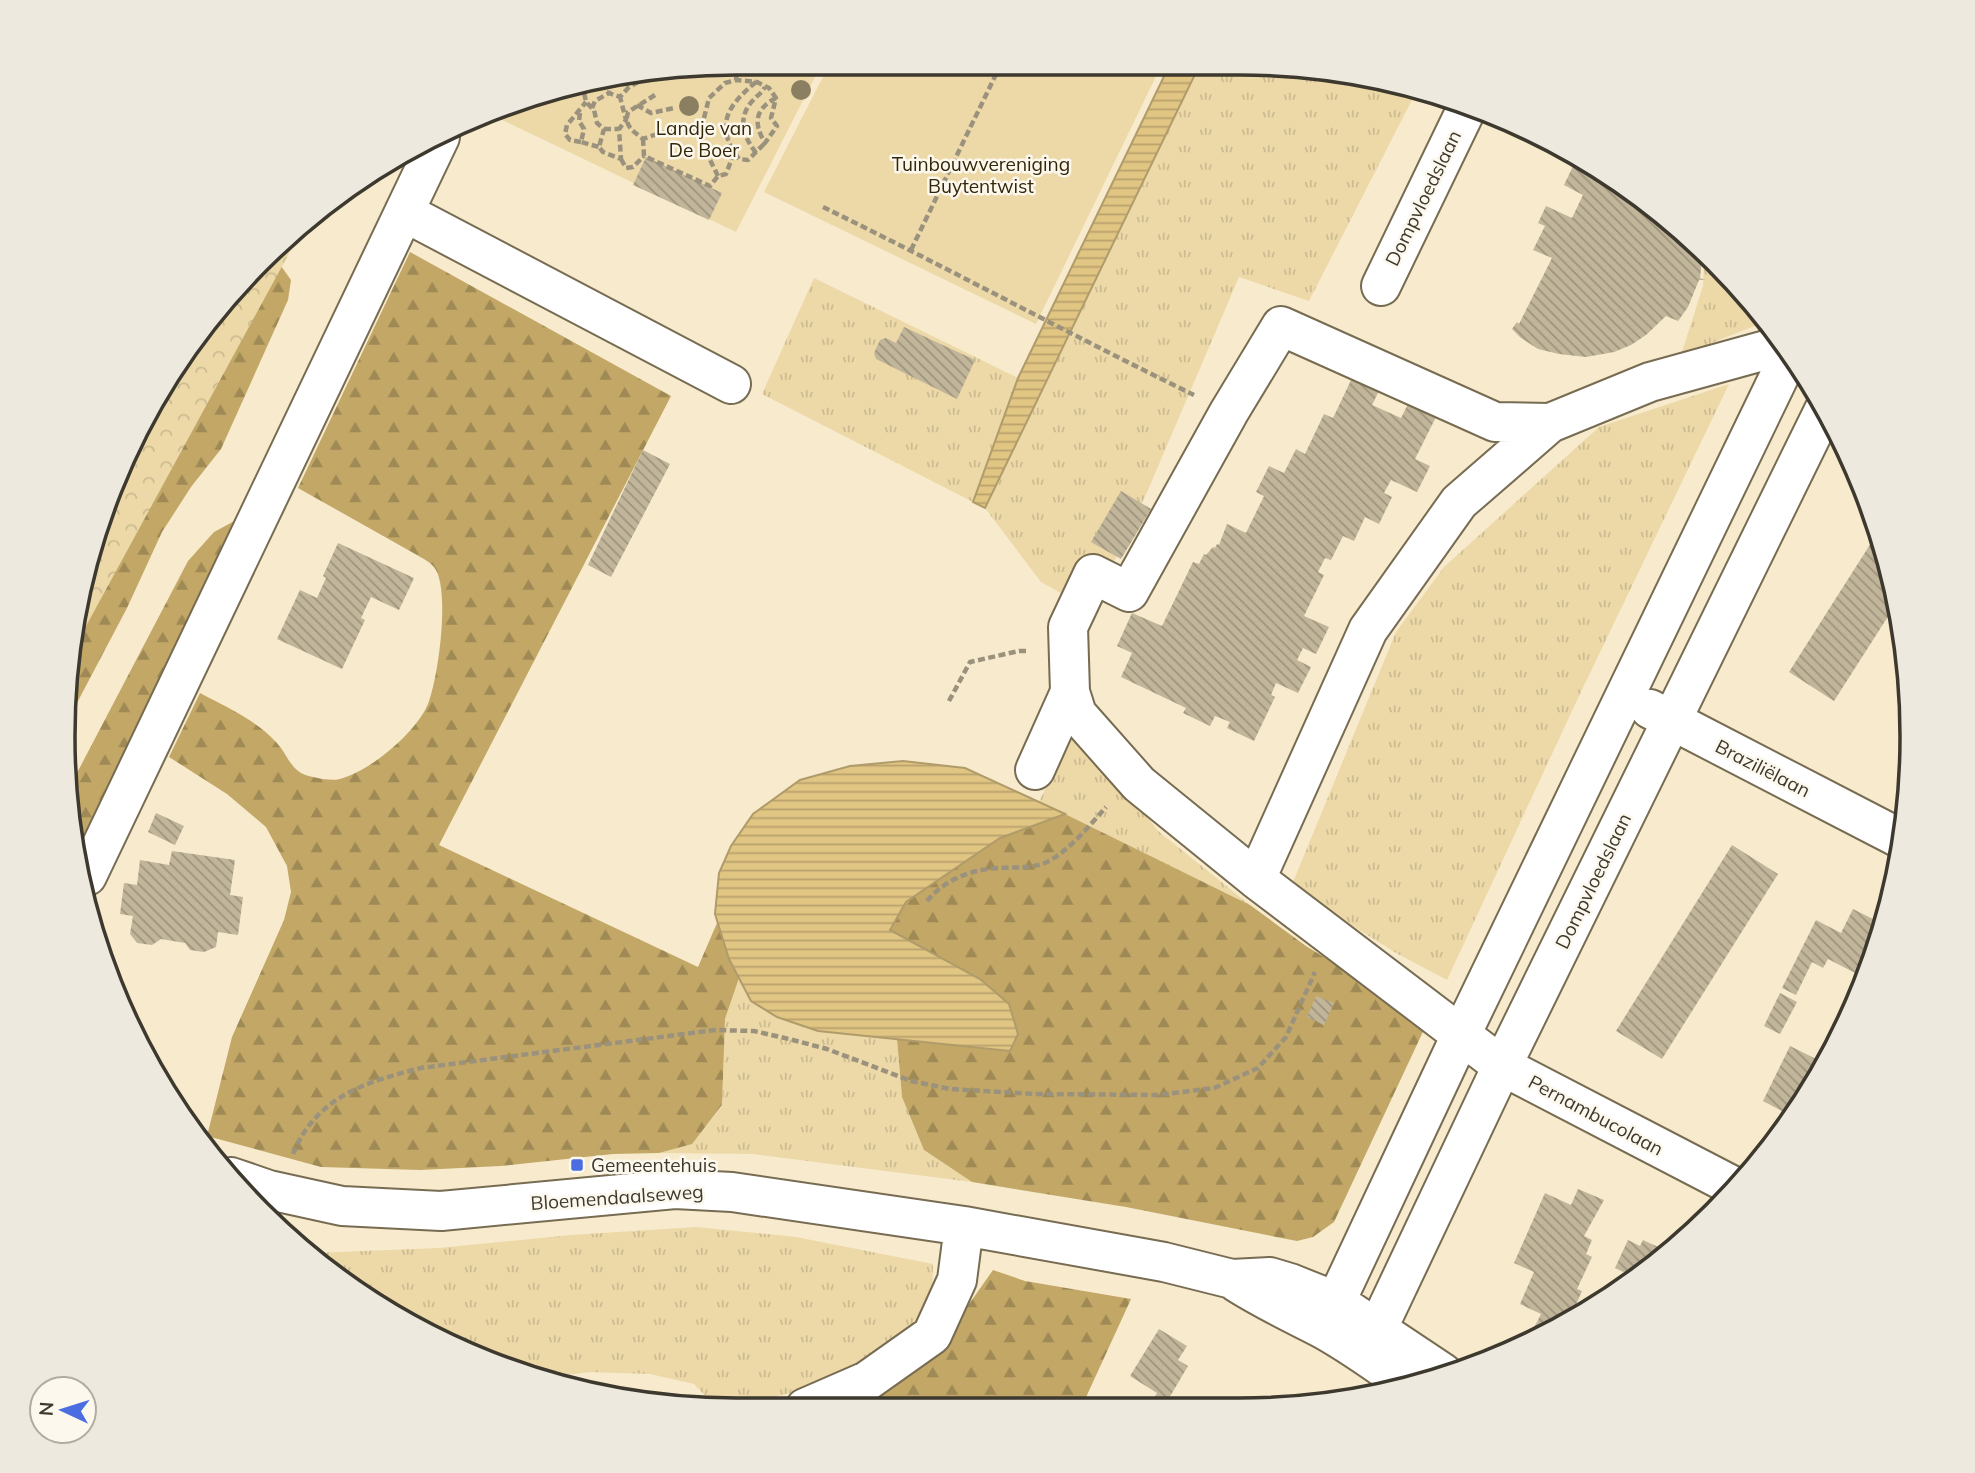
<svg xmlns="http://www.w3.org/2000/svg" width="1975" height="1473" font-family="Mulish,sans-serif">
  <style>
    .grass { fill: url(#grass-tufts) }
    .forest { fill: url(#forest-firs) }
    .park { fill: url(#park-crowns) }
    .garden { fill: #edd9a8 }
    .water { fill: url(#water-rules); stroke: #b09b6a; stroke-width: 2 }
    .building { fill: url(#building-back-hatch) }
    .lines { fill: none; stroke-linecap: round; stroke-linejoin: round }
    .minor-casing { stroke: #776c52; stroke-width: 42 }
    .path { stroke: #9b927e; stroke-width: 4.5; stroke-dasharray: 7 3.5; stroke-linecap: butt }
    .minor { stroke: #fff; stroke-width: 38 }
    .tree { fill: #8b7f61 }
    .poi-dot { fill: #4b6de1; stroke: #fdf8ed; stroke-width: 2.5 }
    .labels { text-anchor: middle; stroke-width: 5; stroke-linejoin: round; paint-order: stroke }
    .park-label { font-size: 19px; fill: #332709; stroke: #fdf8ed }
    .street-label { font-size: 19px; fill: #3e392e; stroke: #fdf8ed }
    .poi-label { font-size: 19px; fill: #3e392e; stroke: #fdf8ed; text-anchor: start }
    .rim { fill: none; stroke: #3e392e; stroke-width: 3.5 }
  </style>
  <defs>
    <pattern id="grass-tufts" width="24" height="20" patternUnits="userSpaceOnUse" patternTransform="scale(1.75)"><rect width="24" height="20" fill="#edd9a8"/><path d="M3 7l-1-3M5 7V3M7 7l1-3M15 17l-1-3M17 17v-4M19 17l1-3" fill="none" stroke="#ccbb91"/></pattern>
    <pattern id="forest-firs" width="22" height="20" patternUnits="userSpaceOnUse" patternTransform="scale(1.75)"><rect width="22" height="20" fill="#c2a766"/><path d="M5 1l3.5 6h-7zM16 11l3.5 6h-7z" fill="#9f8954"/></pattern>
    <pattern id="park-crowns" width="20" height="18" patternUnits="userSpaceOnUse" patternTransform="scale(1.75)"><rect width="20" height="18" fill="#edd9a8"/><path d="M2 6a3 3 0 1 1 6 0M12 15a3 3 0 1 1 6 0" fill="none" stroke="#ccbb91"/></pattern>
    <pattern id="water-rules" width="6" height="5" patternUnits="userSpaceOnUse" patternTransform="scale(1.75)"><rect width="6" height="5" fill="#e1c583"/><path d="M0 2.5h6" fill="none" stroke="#b8a16c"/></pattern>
    <pattern id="building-back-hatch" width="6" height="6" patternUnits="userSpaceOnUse" patternTransform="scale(1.75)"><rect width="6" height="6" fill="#c1b59a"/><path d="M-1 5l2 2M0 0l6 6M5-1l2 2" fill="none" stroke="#9e947e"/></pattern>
  </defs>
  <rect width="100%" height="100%" fill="#f7eacd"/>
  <path class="grass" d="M1200 64H1282L1418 88 1309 301 1239 277 1148 490 1091 610 1041 582 985 508Z
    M1704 262 1761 316 1757 325 1681 355 1703 286Z
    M814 278 1018 378 973 502 762 394Z
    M1729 384 1578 698 1447 980 1396 953 1291 887 1396 632 1444 567 1599 427Z
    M1076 724 1158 831 1250 905 1039 802Z
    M739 978 751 1001 818 1031 897 1039 902 1097 924 1150 972 1182 753 1154 659 1153 692 1143 722 1106 725 1019Z
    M696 1227 796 1237 933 1264 932 1310 871 1360 821 1386 755 1401 711 1402 694 1384 650 1374 591 1372 540 1378 400 1320 326 1267 314 1253 438 1248 571 1235Z"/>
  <path class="forest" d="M271 252 291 280 288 300 221 449 191 487 162 532 127 608 69 718 76 606 133 438 260 261Z
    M410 252 671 396 439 845 698 967 717 923 729 959 739 978 725 1019 722 1105 692 1144 659 1153 613 1154 501 1166 420 1170 321 1167 207 1136 232 1037 284 920 291 892 287 866 266 827 227 794 169 757 200 693C226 707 256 720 276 742 290 757 290 773 313 777 321 779 333 781 340 779 370 771 416 733 428 704 438 680 451 588 434 567 430 562 422 558 417 555L298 488Z
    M240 518 80 846 67 792 188 561 214 532Z
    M1065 814 1250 905 1306 946 1428 1021 1334 1222 1313 1237 1297 1241 1126 1207 972 1182 924 1150 902 1097 897 1039 1010 1051 1009 1004 980 979 890 930 906 902 1000 838Z
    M993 1270 1025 1281 1131 1299 1082 1406 842 1407 941 1344Z"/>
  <path class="park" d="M282 244 292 248 73 650 76 606 133 438 260 261Z"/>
  <path class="garden" d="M736 63H822L736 232 492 115 562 86Z
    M830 63 1162 64 1036 324 764 192Z"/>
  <path class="water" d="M1170 64H1200L985 508 973 502 1018 378Z
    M903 761 965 768 1065 814 1000 838 906 902 890 930 980 979 1009 1004 1018 1034 1010 1051 818 1031 777 1017 751 1001 729 959 715 914 719 873 731 846 753 814 800 780 850 766Z"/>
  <path class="building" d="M646 157 722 193 709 220 633 185Z
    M1576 160 1613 177 1702 260 1700 278 1706 280H1699L1688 307 1678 321 1666 316 1646 335 1631 345 1614 352 1586 357 1559 354 1538 349 1521 338 1512 329 1517 322 1519 324 1552 258 1533 250 1545 226 1538 223 1546 206 1572 218 1583 195 1564 185Z
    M904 327 975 360 957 399 876 359 874 353 880 340 886 338 896 343Z
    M1353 376 1380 389 1372 405 1401 418 1408 404 1436 417 1415 459 1430 466 1417 492 1391 480 1384 493 1392 497 1379 524 1365 517 1354 541 1343 536 1331 560 1325 558 1318 572 1324 575 1304 616 1329 627 1316 654 1303 648 1297 660 1311 667 1298 693 1276 683 1271 695 1275 697 1254 741 1227 728 1230 722 1215 716 1210 726 1183 713 1186 708 1121 677 1132 653 1117 646 1132 613 1162 626 1193 562 1199 564 1204 554 1206 555 1213 547 1215 548 1217 544 1219 545 1227 524 1246 533 1264 496 1256 492 1269 466 1284 473 1296 449 1305 454 1324 414 1333 418Z
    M643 450 670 464 611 577 588 565Z
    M1121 491 1151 509 1121 559 1091 542Z
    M1878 532 1889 563 1896 604 1834 701 1789 672Z
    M338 543 414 578 399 610 371 597 361 618 365 620 342 669 277 639 300 590 317 598 326 578 323 576Z
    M156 813 184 826 175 845 148 832Z
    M1732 845 1778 874 1662 1059 1616 1031Z
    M172 851 235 860 230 895 243 897 238 935 218 932 216 947 204 952 190 950 185 943 161 939 152 945 137 943 130 934 133 916 120 914 124 883 137 885 140 860 169 865Z
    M1853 909 1883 924 1876 953 1865 978 1828 959 1823 968 1812 962 1796 995 1782 988 1816 920 1841 933Z
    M1780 993 1797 1002 1780 1034 1764 1026Z
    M1316 996 1334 1003 1324 1025 1307 1017Z
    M1846 999 1854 1003 1845 1022 1836 1018Z
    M1790 1046 1826 1064 1791 1116 1763 1101Z
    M1578 1189 1604 1200 1584 1236 1592 1240 1586 1254 1592 1257 1577 1289 1582 1291 1571 1316 1528 1340 1541 1314 1520 1304 1534 1272 1514 1263 1545 1193 1571 1205Z
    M1628 1240 1640 1246 1643 1240 1669 1252 1648 1271 1636 1278 1615 1268Z
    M1159 1329 1187 1346 1178 1360 1188 1366 1165 1405H1150L1157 1393 1130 1376Z"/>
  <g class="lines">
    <g class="minor-casing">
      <path id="minor" d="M404 212 731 384
        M1381 286 1466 110
        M1070 692 1068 627 1093 574 1129 592 1229 412 1281 326 1495 422 1550 423
        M1650 709 1903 840
        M1035 770 1070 692 1077 714 1139 784 1256 879 1502 1066 1737 1188
        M87 876 440 137
        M1256 879 1368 630 1459 502 1550 423 1650 382 1784 345
        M231 1177 269 1190 342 1206 441 1211 675 1189 732 1192 964 1226 1164 1262 1232 1279 1270 1277 1290 1283 1335 1301 1443 1373
        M1236 1282C1264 1300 1294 1314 1323 1329 1352 1345 1378 1364 1405 1383
        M1323 1329 1461 1035 1790 354
        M1362 1353 1385 1313 1502 1066 1824 410
        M805 1408 867 1381 932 1335 957 1280 964 1226"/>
    </g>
    <path class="path" d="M610 80 609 93 620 97 629 87 640 81
      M736 80 738 63
      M756 82C727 106 714 126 739 159L748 160 765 143
      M582 83 586 102 594 110 597 123 604 129 599 147 603 152 621 159 619 129 626 120 620 97
      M655 95 628 112C624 126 632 130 643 139 663 131 679 130 701 132
      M637 105 651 113 674 108
      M592 108 595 101 609 93
      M580 113 579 121 584 129 581 142 599 147
      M604 129H619
      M643 139 644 156 710 186 718 176 726 174 734 153
      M581 142 570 140 565 134 567 125 586 102
      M756 153C744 137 738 122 749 105 754 98 761 94 765 87
      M621 159 626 168 633 167 644 156
      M718 176 699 138 709 98 725 83 736 80 757 82 769 88 776 98 771 118 777 126 765 143C753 123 755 109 776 98
      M823 207C948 268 1069 334 1194 395
      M911 250 1001 64
      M949 701 970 662 1019 651H1029
      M927 901C946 879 970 870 998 868 1015 867 1031 869 1047 862 1069 851 1090 825 1106 807
      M198 1140 212 1145
      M293 1154C316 1097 365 1082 421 1068L715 1030 754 1031 789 1039 827 1049 911 1081 950 1089 1035 1094 1158 1095 1214 1088 1258 1068 1286 1037 1315 972"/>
    <use href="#minor" class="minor"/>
  </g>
  <g class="tree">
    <circle cx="801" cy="90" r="10"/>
    <circle cx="689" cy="106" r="10"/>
  </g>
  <rect class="poi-dot" x="570" y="1158" width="14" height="14" rx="3.5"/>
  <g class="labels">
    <g class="park-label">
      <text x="704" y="135">Landje van<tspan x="704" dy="22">De Boer</tspan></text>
      <text x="981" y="171">Tuinbouwvereniging<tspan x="981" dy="22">Buytentwist</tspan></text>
    </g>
    <g class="street-label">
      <text transform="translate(1423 198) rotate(-64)" y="7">Dompvloedslaan</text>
      <text transform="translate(1763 768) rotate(27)" y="7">Braziliëlaan</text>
      <text transform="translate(1593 881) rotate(-64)" y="7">Dompvloedslaan</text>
      <text transform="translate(1596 1115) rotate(28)" y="7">Pernambucolaan</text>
      <text transform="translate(617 1197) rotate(-4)" y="7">Bloemendaalseweg</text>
    </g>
    <g class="poi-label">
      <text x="591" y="1172">Gemeentehuis</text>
    </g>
  </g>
  <path d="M0 0H1975V1473H0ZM736 75H1239A661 661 0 0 1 1900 736V737A661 661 0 0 1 1239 1398H736A661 661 0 0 1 75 737V736A661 661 0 0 1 736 75Z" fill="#eee9de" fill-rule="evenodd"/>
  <path class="rim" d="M736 75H1239A661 661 0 0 1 1900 736V737A661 661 0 0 1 1239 1398H736A661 661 0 0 1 75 737V736A661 661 0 0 1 736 75Z"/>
  <g transform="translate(63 1410) rotate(274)"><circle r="33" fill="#fdf8ed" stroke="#b1aca1" stroke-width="2"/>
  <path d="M0-5L12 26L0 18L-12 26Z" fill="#4b6de1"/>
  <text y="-10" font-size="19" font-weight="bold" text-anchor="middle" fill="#3e392e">N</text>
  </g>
</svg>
